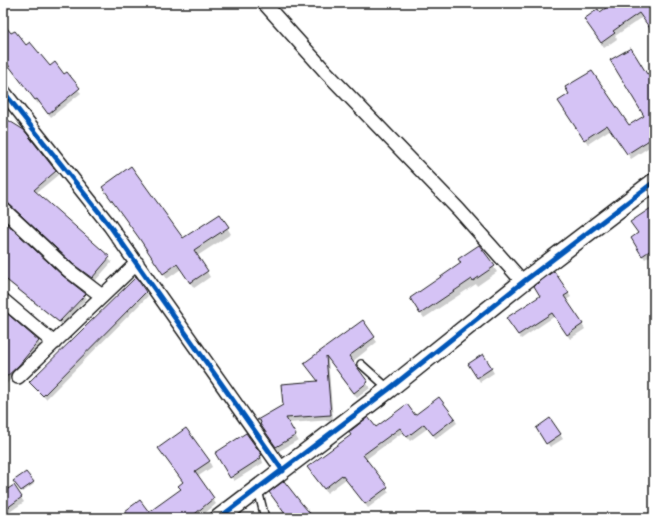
<svg xmlns="http://www.w3.org/2000/svg" width="657" height="521" font-family="Kalam,sans-serif">
  <style>
    .shadow { fill: #0003 }
    .building { fill: #d5c3f5; stroke: #1c1c1c }
    .lines { fill: none; stroke-linecap: round; stroke-linejoin: round }
    .service-casing { stroke: #1c1c1c; stroke-width: 10 }
    .minor-casing { stroke: #1c1c1c; stroke-width: 16 }
    .tertiary-casing { stroke: #1c1c1c; stroke-width: 20 }
    .service { stroke: #fff; stroke-width: 7 }
    .minor { stroke: #fff; stroke-width: 13 }
    .tertiary { stroke: #fff; stroke-width: 17 }
    .cycleway-casing { stroke: #fff; stroke-width: 8 }
    .cycleway { stroke: #0057b8; stroke-width: 5 }
  </style>
  <rect width="100%" height="100%" fill="#fff"/>
  <filter id="ink" filterUnits="userSpaceOnUse"><feTurbulence type="fractalNoise" baseFrequency=".025" numOctaves="2"/><feDisplacementMap in="SourceGraphic" scale="8" xChannelSelector="R" yChannelSelector="G"/><feConvolveMatrix kernelMatrix="1 2 1 2 8 2 1 2 1" color-interpolation-filters="sRGB"/></filter>
  <g filter="url(#ink)">
    <path class="shadow" d="M615 3H654V33L643 17 615 36 617 39 604 48 588 24Z
      M3 25 11 35 50 68 64 76 81 93 51 117 39 102 38 104 8 65 6 66 3 63Z
      M654 71V144L631 159 611 129 588 144 563 106 629 126 645 116 647 76Z
      M3 105 7 112 3 115Z
      M3 118 23 131 58 175 36 193 112 262 95 281 76 267 11 207 3 205Z
      M654 207V254L645 259 634 243Z
      M219 215 231 234 197 256 210 277 194 288 181 269 167 279 144 244 182 239Z
      M3 221 87 298 62 325 3 278Z
      M479 246 497 272 477 286 476 284 424 318 414 304 462 264Z
      M146 292 148 296 46 399 33 386 30 382Z
      M568 293 571 297 566 300 585 329 570 339 555 316 521 339 510 322 541 296Z
      M3 312 38 341 41 346 3 388Z
      M374 338 377 342 352 362 370 388 357 398 328 359 333 420 288 423 298 440 279 451 258 420 319 382 306 363Z
      M483 355 494 373 480 382 472 368Z
      M415 416 454 418 457 423 436 439 428 428 410 441 403 432 365 460 389 492 368 508 346 479 327 493 311 472 376 429Z
      M550 419 563 439 550 447 540 432Z
      M163 453 209 461 212 467 197 477 216 504 199 518H131L149 514 182 490 184 483Z
      M216 453 261 455 263 463 234 481Z
      M26 473 34 484 23 492 15 481Z
      M13 486 24 502 4 516 3 494Z"/>
    <path class="building" d="M613 3H654V34L639 13 613 31 615 33 601 43 584 19 598 9 600 12Z
      M3 23 11 33 15 31 26 45 30 42 50 66 55 62 64 74 67 72 80 88 48 114 37 99 35 100 3 58Z
      M631 48 647 74 654 70V137L627 154 607 125 584 140 558 101 569 94 565 87 592 71 629 125 644 116 610 60Z
      M3 117 24 130 56 171 34 190 110 257 92 278 73 264 8 203 3 201Z
      M131 166 183 238 220 214 229 227 194 250 208 271 190 283 177 264 163 274 139 238 102 187Z
      M654 206V248L642 256 631 238 638 233 630 222Z
      M3 220 63 276 86 294 59 322 3 277Z
      M479 245 495 266 473 281 472 279 420 314 410 298 461 263 458 259Z
      M554 271 569 293 564 296 583 324 567 335 552 313 518 335 506 318 540 296 534 286Z
      M136 277 146 292 43 396 29 382Z
      M3 310 39 341 19 365 3 380Z
      M363 320 375 337 349 356 368 382 354 393 326 356 331 415 286 418 296 435 276 447 260 424 261 423 260 420H257L283 405 281 384 318 381 304 363Z
      M483 354 492 368 477 378 468 364Z
      M439 397 455 418 433 435 424 424 407 437 400 428 363 455 388 487 365 504 342 475 324 489 307 467 351 435 349 432 368 417 376 427 407 404 415 415Z
      M550 418 561 434 546 444 536 428Z
      M186 428 210 461 195 471 214 498 190 518H130L125 511 140 500 149 512 181 489 178 486 183 482 158 448Z
      M246 433 262 455 260 456 261 458 230 478 215 453Z
      M26 472 34 482 21 491 13 481Z
      M284 481 302 504 314 518H288L269 492Z
      M14 485 22 497 3 511V492Z"/>
    <g class="lines">
      <g class="service-casing">
        <path id="service" d="M361 364 389 389
          M258 490 265 518"/>
      </g>
      <g class="minor-casing">
        <path id="minor" d="M264 3 325 71 459 210 523 282
          M3 91 110 226 283 471
          M3 209 68 270 102 296
          M3 300 54 343
          M18 377 137 263"/>
      </g>
      <g class="tertiary-casing">
        <path id="tertiary" d="M219 518 389 389 523 282 654 182"/>
      </g>
      <use href="#service" class="service"/>
      <use href="#minor" class="minor"/>
      <use href="#tertiary" class="tertiary"/>
      <g class="cycleway-casing">
        <path id="cycleway" d="M3 91 110 226 283 471
          M219 518 389 389 523 282 654 182"/>
      </g>
      <use href="#cycleway" class="cycleway"/>
    </g>
  </g>
  <rect width="657" height="521" fill="none" stroke="#fff" stroke-width="16"/>
  <rect x="8" y="8" width="641" height="505" fill="none" stroke="#1c1c1c" stroke-width="1.5" filter="url(#ink)"/>
</svg>
